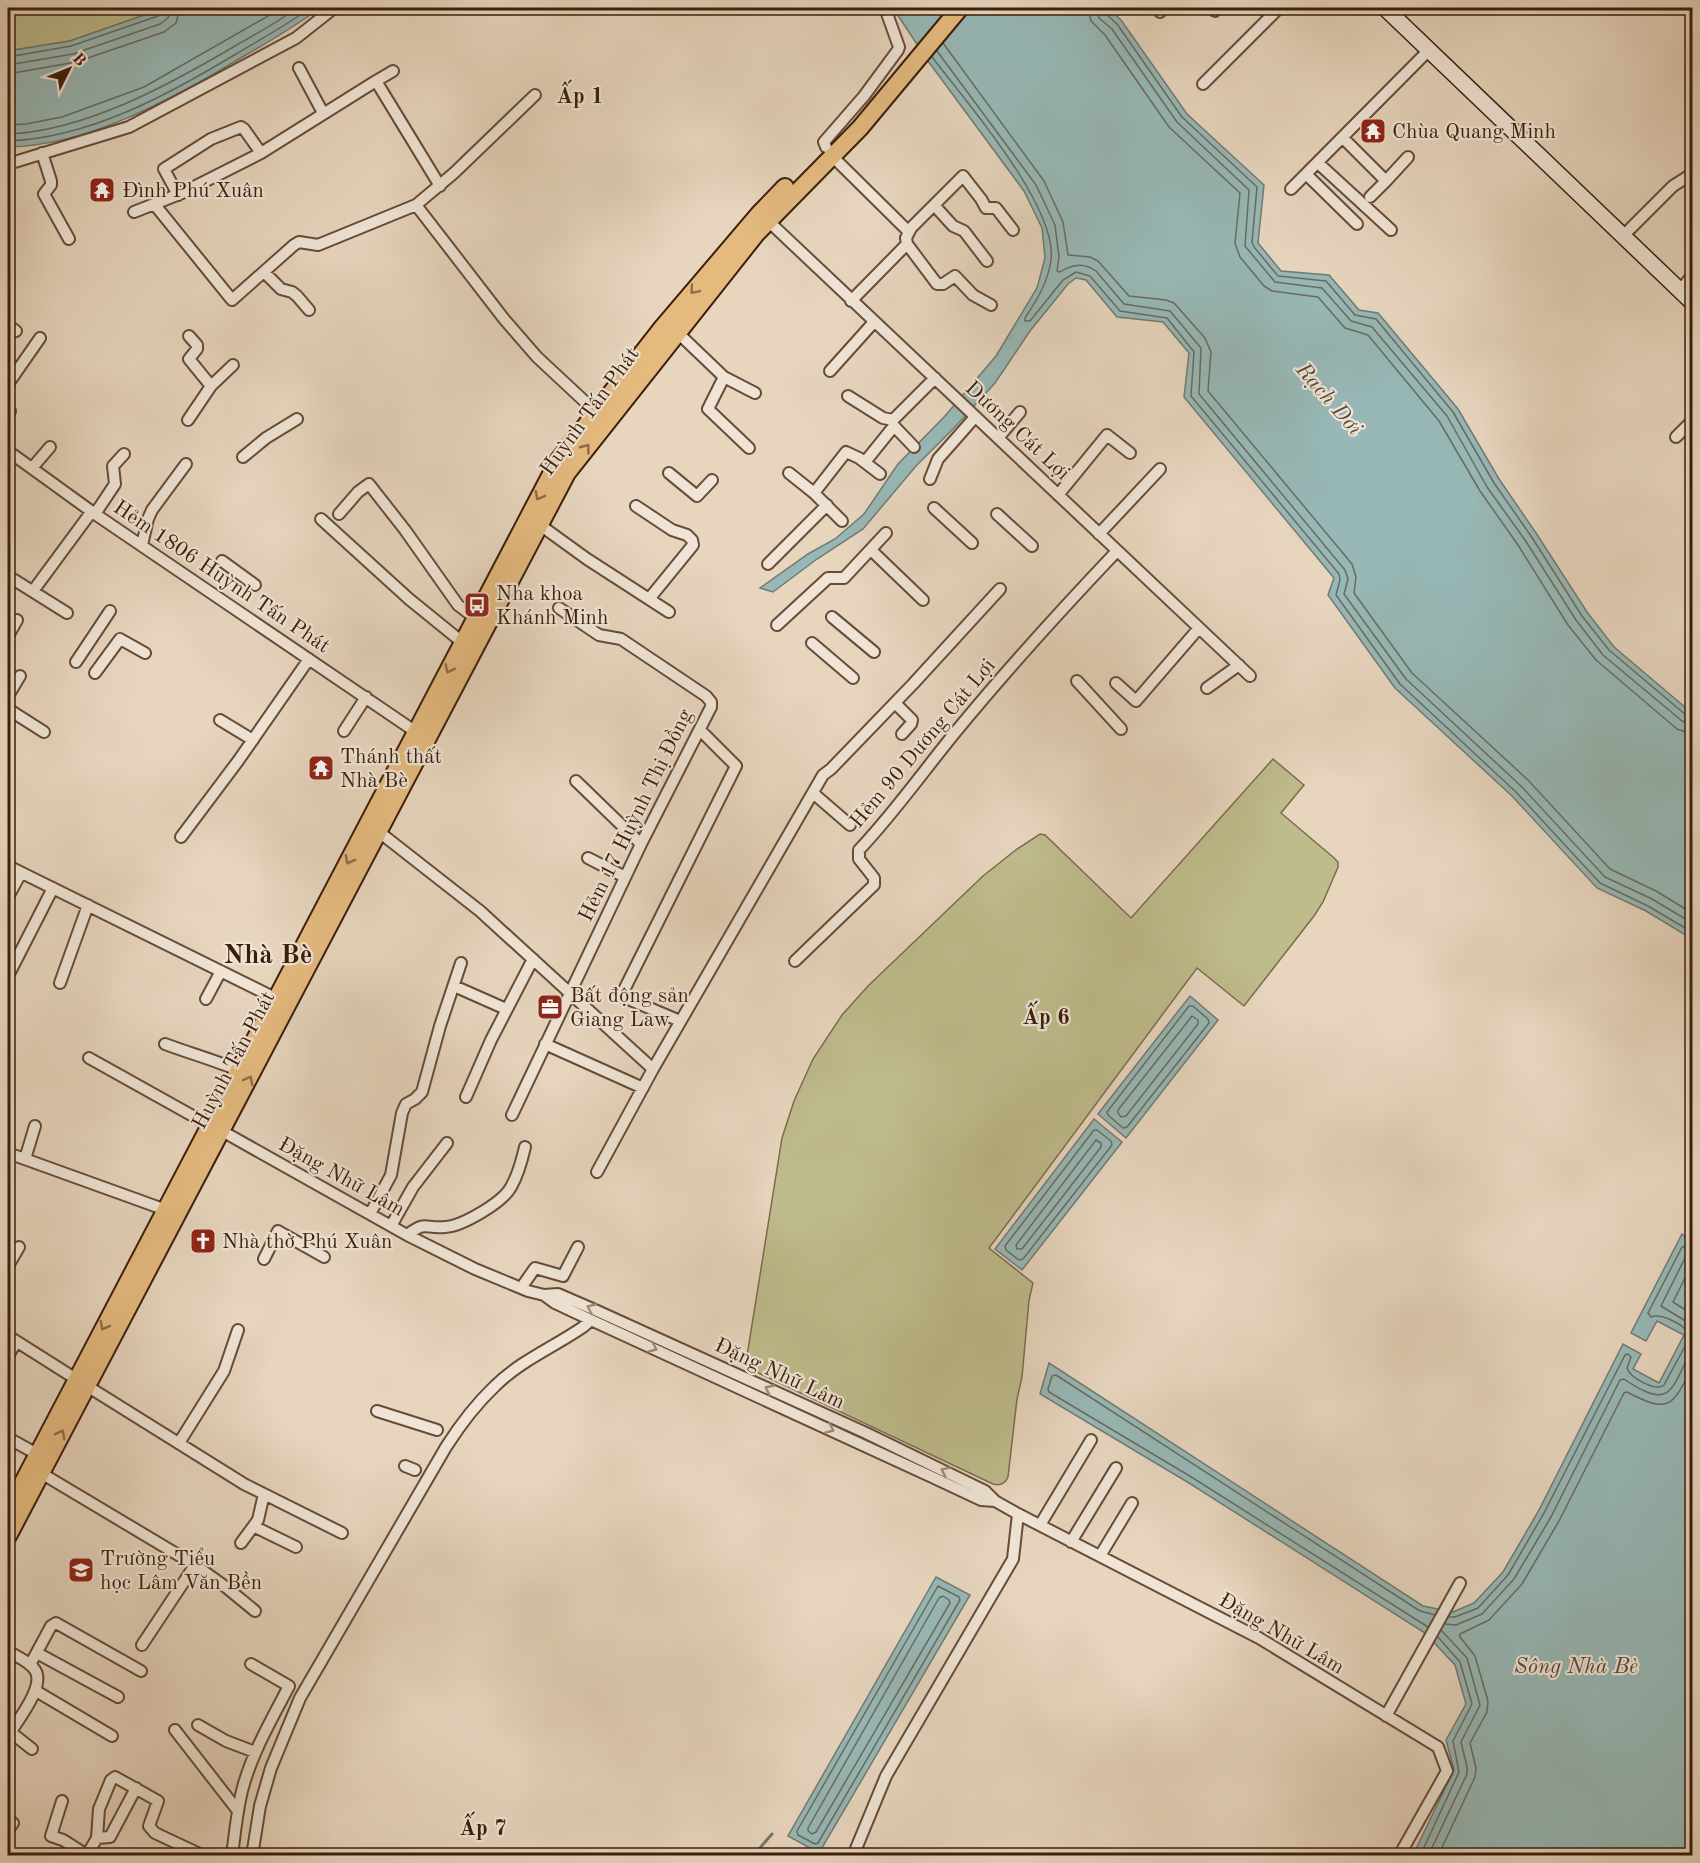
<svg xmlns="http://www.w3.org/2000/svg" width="1700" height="1863" font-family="'Old Standard TT',serif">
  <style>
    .green { fill: #bebb8c; stroke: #7c6c4c; stroke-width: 1.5 }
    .water { fill: #97b8b6; stroke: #727a72; stroke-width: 1.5 }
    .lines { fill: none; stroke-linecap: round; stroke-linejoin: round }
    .shore { stroke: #696b61; stroke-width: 1.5 }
    .stream { stroke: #727a72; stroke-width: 3 }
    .street-casing { stroke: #664c38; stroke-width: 14 }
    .secondary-casing { stroke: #3b1e0c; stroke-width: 18 }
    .primary-casing { stroke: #3b1e0c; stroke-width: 20 }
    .street { stroke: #efe4d5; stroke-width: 10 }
    .secondary { stroke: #efe4d5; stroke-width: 15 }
    .primary { stroke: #e4ba7f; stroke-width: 16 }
    .oneway { stroke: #906c46 }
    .oneway2 { stroke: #9e8b7b }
    .labels { text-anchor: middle; stroke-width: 4.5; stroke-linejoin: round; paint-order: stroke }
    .poi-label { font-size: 21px; fill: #3b1e0c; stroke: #efe4d5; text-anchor: start }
    .street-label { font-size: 21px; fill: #3b1e0c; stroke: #efe4d5 }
    .neighbourhood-label { font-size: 22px; font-weight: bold; fill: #3b1e0c; stroke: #efe4d5 }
    .water-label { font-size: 22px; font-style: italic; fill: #574c3f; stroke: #efe4d5 }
    .district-label { font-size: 27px; font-weight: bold; fill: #3b1e0c; stroke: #efe4d5 }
  </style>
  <rect width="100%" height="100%" fill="#e7d5be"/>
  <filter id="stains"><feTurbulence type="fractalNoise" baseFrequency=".00333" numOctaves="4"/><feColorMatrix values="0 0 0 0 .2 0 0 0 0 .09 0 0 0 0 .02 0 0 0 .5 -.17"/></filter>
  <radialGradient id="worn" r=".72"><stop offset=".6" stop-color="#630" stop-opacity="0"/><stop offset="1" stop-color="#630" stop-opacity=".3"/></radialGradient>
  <path class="green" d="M8 8H161L156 11 70 41 8 51Z
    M1273 759 1304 785 1281 813 1333 857 1338 862V867L1323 902 1314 916 1244 1006 1197 968 989 1248 1033 1283 1029 1300 1022 1377 1017 1399 1008 1477C1005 1484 1000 1486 993 1484L752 1370 747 1356 782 1138 794 1101 813 1059 842 1015 868 986 983 876 1017 849 1040 834 1045 835 1131 918Z"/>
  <path class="water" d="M161 8H320C294 27 267 43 239 59 173 99 86 146 8 147V51L70 41 156 11Z
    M893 8H1108L1121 20 1187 114 1264 185 1258 243 1281 271 1329 275 1359 310 1378 313 1458 409 1499 479 1536 533 1587 612 1614 647 1692 713V939L1646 911 1597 888 1512 796 1395 688 1328 595 1334 578 1184 397 1189 353 1163 322 1117 317 1086 280 1076 278 1068 284 1030 331 995 383 954 428 916 466 863 529 817 559 773 592 760 588 808 554 835 539 864 514 898 464 945 416 996 356 1037 288 1045 258 1042 228 1024 191 928 61Z
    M1190 996 1218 1020 1126 1138 1098 1114Z
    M1094 1119 1122 1142 1022 1270 995 1249Z
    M1682 1234 1692 1243V1855H1413L1454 1770 1446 1740 1466 1704 1455 1665 1425 1633 1189 1483 1040 1394 1049 1363 1423 1606 1453 1612 1474 1603 1503 1572 1539 1510 1623 1344 1641 1354 1633 1369 1659 1383 1684 1335 1657 1321 1646 1341 1631 1333Z
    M936 1577 970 1595 819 1853 788 1836Z"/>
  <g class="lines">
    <path class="shore" d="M1088 8 1091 21 1105 35 1169 127 1240 193 1235 243 1240 257 1264 286 1272 291 1318 297 1345 328 1368 335 1439 421 1480 491 1518 545 1568 625 1596 660 1677 729 1692 734
      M1097 8 1099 18 1112 29 1177 122 1249 190 1245 246 1275 282 1322 288 1351 321 1372 327 1447 416 1487 487 1525 540 1576 620 1603 655 1682 721 1692 725
      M1104 8 1106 14 1117 24 1182 117 1257 187 1252 242 1254 247 1278 276 1326 281 1355 315 1376 319 1453 412 1494 483 1531 536 1582 616 1609 650 1686 715 1692 717
      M943 43 1044 181 1063 222 1068 255 1090 257 1098 261 1129 296 1166 300 1174 303 1205 338 1211 352 1208 391 1352 564 1356 577 1354 593 1412 673 1528 780 1610 869 1656 891 1692 913
      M937 51 1036 185 1055 225 1059 257 1057 271 1060 272C1072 264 1084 262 1096 271L1124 304 1170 311 1201 348 1199 394 1345 570 1348 579 1344 594 1406 679 1521 786 1605 877 1652 899 1692 923
      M8 57 71 46 158 16 163 13V8
      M932 57C965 100 1058 207 1051 260 1048 282 1037 300 1025 318V321H1030L1063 280 1076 272 1090 276 1120 311 1167 318 1194 352 1191 396 1339 574 1340 580 1336 595 1400 684 1516 792 1600 883 1648 906 1692 932
      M8 65 73 54 160 24 168 18 171 8
      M8 74 76 62 164 32 176 23 180 8
      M8 125 26 124 62 117 144 87 282 8
      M8 134C85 131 169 85 235 46 256 34 278 22 297 8
      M8 141C89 138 168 95 236 54 261 39 287 25 310 8
      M1189 1006H1193L1208 1019 1209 1023 1127 1127 1123 1128 1108 1115 1107 1112Z
      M1192 1016 1198 1020V1024L1126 1116 1121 1117 1118 1113V1110Z
      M1094 1130H1097L1111 1141 1112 1145 1023 1259 1019 1260 1006 1250 1005 1246Z
      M1096 1140 1101 1143V1147L1022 1249H1017L1016 1245Z
      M1692 1254 1686 1256 1661 1306 1692 1325
      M1692 1264 1673 1302 1692 1314
      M938 1586 959 1597 960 1600 818 1843 815 1844 798 1835 797 1831Z
      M943 1596 949 1600 950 1603 816 1832 812 1834 808 1831V1828L939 1598Z
      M1449 1617H1455L1478 1608 1508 1575 1544 1513 1625 1355 1628 1354 1631 1357 1627 1368C1630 1378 1656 1392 1664 1385L1689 1339 1690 1334C1683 1324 1661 1313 1651 1317L1648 1313 1682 1247H1692
      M1445 1624 1456 1625 1482 1614 1514 1579 1551 1517 1620 1380 1624 1379C1672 1412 1671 1389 1692 1349
      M1428 1627 1193 1478 1049 1392 1048 1389 1052 1376 1056 1375 1420 1611 1435 1615
      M1420 1856 1459 1772 1453 1741 1472 1704 1460 1662 1438 1637
      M1428 1856 1467 1774V1767L1461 1742 1480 1705 1467 1658 1441 1630
      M1438 1856 1475 1777 1476 1768 1470 1743 1487 1712 1488 1701 1475 1656 1460 1637V1634L1489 1620 1522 1584 1559 1521 1624 1393 1627 1392C1669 1414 1672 1407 1692 1368"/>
    <path class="stream" d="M753 1856 772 1834"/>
    <g class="street-casing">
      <path id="street" d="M1211 8 1215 11
        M1160 12 1164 8
        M299 68 323 113
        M376 81 393 71
        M1203 84 1279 8
        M1343 138 1386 181 1370 197
        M826 147 824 142 864 96 898 50 899 47 885 8
        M42 153 51 181V185L44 194 69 239
        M832 156 909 232
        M1318 163 1391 230
        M8 164 129 127 296 38 334 8
        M1306 174 1357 224
        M1386 181 1408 157
        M1291 189 1429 50
        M178 195 164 169 211 139 241 127 244 129 261 153
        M155 205 232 300 294 245 299 242 318 245 416 205 454 173 535 95
        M416 205 504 319 537 357 596 412
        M934 205 953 226 964 231 987 261
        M134 212 182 193 261 153 376 81 440 186
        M764 217 1250 676
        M1623 236 1673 186 1692 174
        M907 244 937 284H943L955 276 973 295 991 305
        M264 272 281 289 292 292 297 296 309 310
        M1680 290 1692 276
        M851 301 907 244 906 238 911 228 963 176 981 199 986 208H996L1013 230
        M8 325 16 331
        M677 332 724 377 708 409 749 448
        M189 336 197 345V349L189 359 211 386 233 365
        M830 371 874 322
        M724 377 755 393
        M8 384 40 338
        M848 396 883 418 893 420 935 378
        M8 415 10 411
        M188 420 211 386
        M1676 437 1692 421
        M998 438 1020 412
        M8 451 95 514 416 732
        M243 457 266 438 297 419
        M865 462 894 426 914 447
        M32 468 50 447
        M669 473 697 496 712 480
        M789 473 814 493 842 521
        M930 479 938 459 975 417
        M814 493 846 452 859 458 880 474
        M1058 495 1107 435 1130 453
        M636 506 672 530 687 535 692 540 693 545 649 599
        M934 508 972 543
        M95 514 115 484 113 466 124 454
        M339 514 358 492 369 484 405 530 458 605 475 618
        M997 514 1032 546
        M321 519 409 599 462 642
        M540 525 587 559 669 612
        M1099 534 1160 469
        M142 545 148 519 152 510 186 464
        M871 550 923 600
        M222 561 255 585
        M768 564 827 505
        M8 576 67 613
        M33 591 92 511
        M832 617 874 652
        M777 625 828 578H844L886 533
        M8 636 17 620
        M812 643 853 678
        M76 662 110 611
        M95 673 120 639 145 653
        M1077 681 1121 729
        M1116 683 1136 701 1199 628
        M1207 688 1239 665
        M8 696 20 676
        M895 703 912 720 911 724 902 734
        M8 709 44 732
        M220 720 253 740
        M344 731 366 697
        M576 781 641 844
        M813 793 850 825
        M374 828 480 911 653 1069
        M181 837 238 761 309 659
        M588 858 625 877
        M8 866 277 999
        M8 897 21 873
        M795 961 874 885V878L859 859V850C895 812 925 769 958 729 1009 667 1062 609 1117 551
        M8 976 53 888
        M60 983 88 905
        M454 986 506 1009
        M206 999 221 971
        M680 1021 621 996 736 766 700 730
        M165 1044C189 1053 214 1060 238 1070
        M545 1044 643 1088
        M89 1058 209 1125
        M466 1097 491 1040 533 959
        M512 1115 641 844 711 707V702L706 696 621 639 599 635 559 608
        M222 1131 407 1235 475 1269 528 1291 544 1295 558 1294 595 1310 866 1433 985 1491 995 1501 1018 1514 1259 1638 1438 1747 1447 1771 1399 1856
        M8 1153 166 1210
        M25 1159 35 1126
        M597 1172 653 1069 823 775 831 769 913 684 1000 589
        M370 1214 391 1175 402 1113 406 1104 415 1099 422 1092 440 1026 461 963
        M391 1226 413 1187 447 1143
        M407 1235C427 1220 424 1229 445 1227 463 1226 503 1202 511 1187 518 1175 522 1160 525 1147
        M264 1259 278 1231 324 1257
        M8 1266 19 1247
        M521 1288 535 1268 563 1276 578 1247
        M544 1295 555 1303 591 1320 932 1477 981 1500 995 1501
        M8 1336 76 1379
        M8 1356 16 1342
        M87 1386 244 1484 342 1533
        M377 1411 437 1430
        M8 1438 37 1454
        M179 1443 224 1371 238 1330
        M405 1466 415 1470
        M41 1473 195 1565 142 1645
        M1040 1525 1091 1440
        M255 1527 296 1547
        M1071 1542 1116 1468
        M241 1543 258 1520 264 1494
        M1100 1556 1132 1503
        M195 1565 227 1588 255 1611
        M8 1651C17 1657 29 1661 35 1670 45 1685 21 1716 12 1730L13 1734 32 1749
        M37 1653 118 1697
        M30 1665 51 1626 56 1623 141 1671
        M36 1691 112 1736
        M1386 1716 1460 1583
        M198 1725 226 1741 255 1752
        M175 1730 238 1811
        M62 1801 51 1836 63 1840 88 1856
        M8 1830 13 1823
        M97 1838 110 1837 136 1788
        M87 1855 97 1838 99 1809 111 1780 115 1777 158 1801 149 1826 155 1833 204 1856
        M232 1856C235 1833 237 1809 243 1787 253 1751 272 1719 289 1686L251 1664
        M252 1856 260 1806 271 1768 300 1698 446 1447C460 1425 476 1404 495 1386 520 1361 554 1347 583 1327L591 1320
        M853 1856 886 1776 1013 1559 1018 1514"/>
    </g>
    <g class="secondary-casing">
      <path id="secondary" d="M1385 8 1692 302"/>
    </g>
    <g class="primary-casing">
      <path id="primary" d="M8 1511 558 461 662 328 759 214 785 187
        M8 1536 567 473 756 234 860 128 960 8"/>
    </g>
    <use href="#street" class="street"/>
    <use href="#secondary" class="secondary"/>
    <use href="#primary" class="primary"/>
  </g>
  <defs><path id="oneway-chevron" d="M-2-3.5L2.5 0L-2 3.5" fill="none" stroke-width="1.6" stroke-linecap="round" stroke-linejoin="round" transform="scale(1.5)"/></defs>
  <g class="oneway">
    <use href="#oneway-chevron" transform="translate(694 290) rotate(130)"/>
    <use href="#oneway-chevron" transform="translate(586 448) rotate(-53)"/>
    <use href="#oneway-chevron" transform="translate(539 496) rotate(118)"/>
    <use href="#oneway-chevron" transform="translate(449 669) rotate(117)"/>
    <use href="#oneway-chevron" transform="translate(349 860) rotate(118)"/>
    <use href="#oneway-chevron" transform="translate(249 1080) rotate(-62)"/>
    <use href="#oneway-chevron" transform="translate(104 1326) rotate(118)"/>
    <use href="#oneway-chevron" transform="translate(61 1434) rotate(-62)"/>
  </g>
  <g class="oneway2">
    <use href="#oneway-chevron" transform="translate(591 1308) rotate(-157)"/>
    <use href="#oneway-chevron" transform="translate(653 1348) rotate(24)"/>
    <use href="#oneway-chevron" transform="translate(769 1389) rotate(-155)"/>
    <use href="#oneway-chevron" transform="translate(830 1429) rotate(24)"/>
    <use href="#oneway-chevron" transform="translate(945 1471) rotate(-154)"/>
  </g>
  <defs>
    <g id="temple-square" transform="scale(1.35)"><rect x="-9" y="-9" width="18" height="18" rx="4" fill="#8f2418" stroke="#efe4d5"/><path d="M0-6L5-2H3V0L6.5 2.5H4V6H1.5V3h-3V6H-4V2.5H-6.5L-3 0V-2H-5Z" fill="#fff"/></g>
    <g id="bus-square" transform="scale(1.35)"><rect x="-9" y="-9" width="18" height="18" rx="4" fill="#8f2418" stroke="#efe4d5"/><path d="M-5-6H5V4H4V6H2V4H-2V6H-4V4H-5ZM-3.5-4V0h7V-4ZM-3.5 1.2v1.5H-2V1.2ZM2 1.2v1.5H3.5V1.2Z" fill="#fff"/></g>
    <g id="office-square" transform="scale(1.35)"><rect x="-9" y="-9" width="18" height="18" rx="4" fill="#8f2418" stroke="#efe4d5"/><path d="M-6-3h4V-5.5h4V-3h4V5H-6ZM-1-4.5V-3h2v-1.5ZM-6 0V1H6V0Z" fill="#fff"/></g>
    <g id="church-square" transform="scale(1.35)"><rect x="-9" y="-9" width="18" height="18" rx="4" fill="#8f2418" stroke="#efe4d5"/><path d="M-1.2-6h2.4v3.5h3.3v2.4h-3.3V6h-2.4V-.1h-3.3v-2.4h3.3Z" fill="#fff"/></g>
    <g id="school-square" transform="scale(1.35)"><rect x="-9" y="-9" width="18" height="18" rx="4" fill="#8f2418" stroke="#efe4d5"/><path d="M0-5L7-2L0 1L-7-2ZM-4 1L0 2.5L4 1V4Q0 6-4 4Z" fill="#fff"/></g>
  </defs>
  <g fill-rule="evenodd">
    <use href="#temple-square" x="1373" y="131"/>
    <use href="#temple-square" x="102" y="190"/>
    <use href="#bus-square" x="477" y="605"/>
    <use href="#temple-square" x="321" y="768"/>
    <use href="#office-square" x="550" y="1007"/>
    <use href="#church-square" x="203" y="1241"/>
    <use href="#school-square" x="81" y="1570"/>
  </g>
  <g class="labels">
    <g class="poi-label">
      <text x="1392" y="138">Chùa Quang Minh</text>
      <text x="122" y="197">Đình Phú Xuân</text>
      <text x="496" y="600">Nha khoa<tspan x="496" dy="24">Khánh Minh</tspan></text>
      <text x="340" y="763">Thánh thất<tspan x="340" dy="24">Nhà Bè</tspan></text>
      <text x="570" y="1002">Bất động sản<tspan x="570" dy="24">Giang Law</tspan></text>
      <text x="222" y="1248">Nhà thờ Phú Xuân</text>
      <text x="100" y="1565">Trường Tiểu<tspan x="100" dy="24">học Lâm Văn Bền</tspan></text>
    </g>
    <g class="street-label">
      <text transform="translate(589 411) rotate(-54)" y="7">Huỳnh Tấn Phát</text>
      <text transform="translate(1018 430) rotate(43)" y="7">Dương Cát Lợi</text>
      <text transform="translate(222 576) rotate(34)" y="7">Hẻm 1806 Huỳnh Tấn Phát</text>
      <text transform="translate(922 743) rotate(-50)" y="7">Hẻm 90 Dương Cát Lợi</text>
      <text transform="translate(635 815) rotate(-64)" y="7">Hẻm 17 Huỳnh Thị Đồng</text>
      <text transform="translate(233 1060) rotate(-62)" y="7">Huỳnh Tấn Phát</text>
      <text transform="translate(342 1176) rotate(29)" y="7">Đặng Nhữ Lâm</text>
      <text transform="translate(780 1373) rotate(25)" y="7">Đặng Nhữ Lâm</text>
      <text transform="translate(1282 1633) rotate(30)" y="7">Đặng Nhữ Lâm</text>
    </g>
    <g class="neighbourhood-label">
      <text x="580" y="103">Ấp 1</text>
      <text x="1046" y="1024">Ấp 6</text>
      <text x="483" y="1835">Ấp 7</text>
    </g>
    <g class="water-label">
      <text transform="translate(1330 398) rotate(49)" y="8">Rạch Dơi</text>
      <text x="1576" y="1673">Sông Nhà Bè</text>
    </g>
    <g class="district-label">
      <text x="268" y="963">Nhà Bè</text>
    </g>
  </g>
  <rect width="1700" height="1863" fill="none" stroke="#e7d5be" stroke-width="30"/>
  <rect x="9" y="9" width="1682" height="1845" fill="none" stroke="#3b1e0c" stroke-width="3"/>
  <rect x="15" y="15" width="1670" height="1833" fill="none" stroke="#3b1e0c" stroke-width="1.5"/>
  <g transform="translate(69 69) rotate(47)" stroke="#efe4d5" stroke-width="4.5" paint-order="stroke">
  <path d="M0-4.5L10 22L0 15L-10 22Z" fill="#3b1e0c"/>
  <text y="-9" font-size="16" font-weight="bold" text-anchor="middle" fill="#3b1e0c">B</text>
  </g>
  <rect width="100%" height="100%" filter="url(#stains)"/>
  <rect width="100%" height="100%" fill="url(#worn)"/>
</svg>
